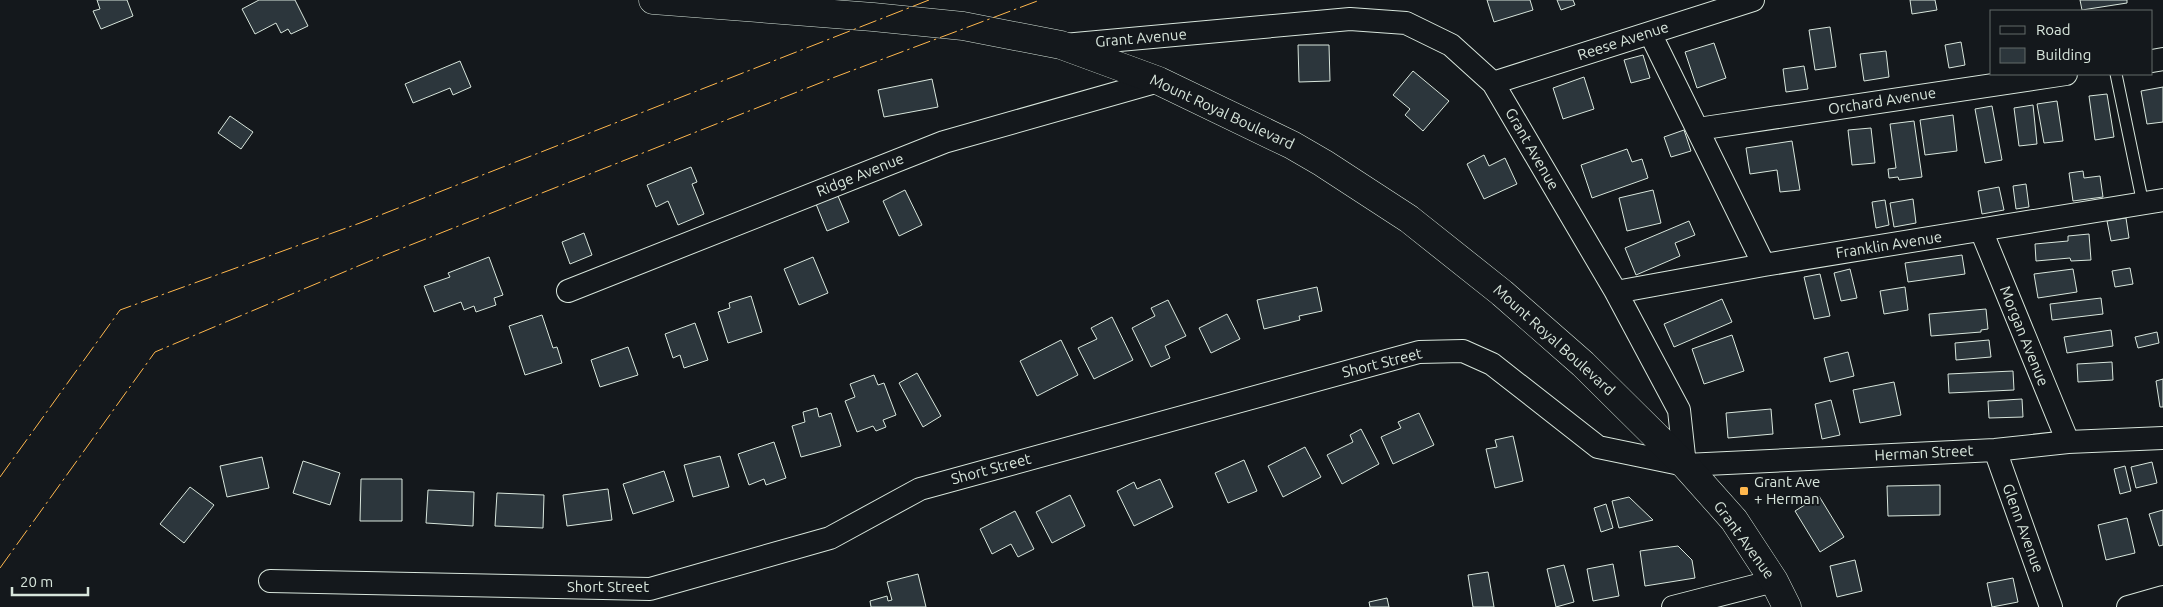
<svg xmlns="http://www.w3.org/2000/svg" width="2163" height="607" font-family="Ubuntu,sans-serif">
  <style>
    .building { fill: #2c363c; stroke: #d8e6dc }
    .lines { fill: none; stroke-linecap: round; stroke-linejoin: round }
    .lane-casing { stroke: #d8e6dc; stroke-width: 13 }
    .street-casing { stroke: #d8e6dc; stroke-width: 24 }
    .secondary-casing { stroke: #d8e6dc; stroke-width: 29 }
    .lane { stroke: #14181c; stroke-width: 11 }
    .street { stroke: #14181c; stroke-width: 22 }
    .secondary { stroke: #14181c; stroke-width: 28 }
    .power { stroke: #ffb74d; stroke-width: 1; stroke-dasharray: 18 4 2.5 4; stroke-linecap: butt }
    .poi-dot { fill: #ffb74d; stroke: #14181c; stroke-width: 2 }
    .labels { text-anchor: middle; stroke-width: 4; stroke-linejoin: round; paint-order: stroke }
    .street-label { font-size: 15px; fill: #d8e6dc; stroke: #14181c }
    .poi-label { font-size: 15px; fill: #d8e6dc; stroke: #14181c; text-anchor: start }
  </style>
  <rect width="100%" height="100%" fill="#14181c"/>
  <path class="building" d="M97 0H127L133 16 101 29 93 11 100 9Z
    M259 0H295L308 26 291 34 288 29 281 33 276 23 255 34 242 9Z
    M1487 0H1530L1533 10 1494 22Z
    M1557 0H1573L1575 5 1561 10Z
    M1910 0H1935L1937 10 1912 14Z
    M2080 0H2127V3L2082 10Z
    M1830 27 1836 67 1815 70 1809 30Z
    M1961 42 1965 65 1949 68 1945 45Z
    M1714 43 1726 78 1697 88 1685 52Z
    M1298 45H1329L1330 81 1299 82Z
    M1886 51 1889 77 1864 81 1860 54Z
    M1643 55 1650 78 1631 83 1624 60Z
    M460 61 471 87 453 95 450 88 413 103 405 84Z
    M1804 66 1808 89 1786 92 1783 69Z
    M1413 71 1449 101 1423 131 1405 115 1410 109 1393 95Z
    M1584 77 1594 109 1563 119 1553 88Z
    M932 79 938 107 884 117 878 90Z
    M2163 87V122L2147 124 2141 91Z
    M2107 94 2114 137 2095 140 2089 96Z
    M2057 101 2063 141 2044 143 2037 104Z
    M2033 105 2037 144 2019 146 2014 108Z
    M1992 106 2002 160 1985 163 1975 109Z
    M1953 115 1957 151 1925 155 1920 120Z
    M230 116 253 132 241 149 218 133Z
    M1914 121 1922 177 1899 180 1898 177 1889 178 1888 169 1896 168 1890 124Z
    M1871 128 1875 163 1852 165 1848 130Z
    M1684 130 1691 151 1671 157 1664 137Z
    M1792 141 1800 190 1780 192 1777 170 1750 174 1746 148Z
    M1627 149 1632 162 1642 159 1648 178 1592 198 1581 165Z
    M1484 155 1489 166 1505 158 1517 184 1484 199 1467 164Z
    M691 167 697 182 692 184 704 214 678 225 668 201 656 207 647 185Z
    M2083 171 2084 178 2100 176 2103 197 2073 201 2069 173Z
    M2026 184 2029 207 2016 209 2013 186Z
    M1999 187 2004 210 1982 214 1978 191Z
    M905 190 922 225 899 236 883 201Z
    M1653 190 1661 223 1627 231 1619 198Z
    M838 196 849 222 827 231 816 204Z
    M1913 199 1916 223 1894 227 1890 203Z
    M1885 200 1889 225 1876 228 1872 202Z
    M2126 218 2129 238 2111 241 2107 221Z
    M1689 221 1695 235 1675 243 1680 256 1636 275 1625 248Z
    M584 233 592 255 570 264 562 242Z
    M2089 234 2091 260 2071 261 2070 258 2036 261 2035 244 2068 241V236Z
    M1962 255 1965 274 1908 282 1905 263Z
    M489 257 503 295 494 298 496 305 476 312 474 306 464 310 461 302 434 312 424 286 450 277 448 273Z
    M813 257 828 293 799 305 784 269Z
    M2130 268 2133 284 2115 287 2112 271Z
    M1850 269 1857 298 1841 301 1834 273Z
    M2073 269 2077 292 2038 298 2034 274Z
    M1820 274 1830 316 1814 319 1804 277Z
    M1317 287 1322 311 1299 316 1300 320 1264 329 1257 300Z
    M1905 287 1908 310 1884 314 1880 291Z
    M751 296 762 332 728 343 718 312 730 308 729 303Z
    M2101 298 2103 314 2052 320 2050 304Z
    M1722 299 1732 322 1674 347 1664 324Z
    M1168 300 1186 336 1165 346 1170 358 1151 367 1132 328 1155 316 1151 308Z
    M1986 309 1988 329 1981 330V332L1931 336 1929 314Z
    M1227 314 1240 339 1211 353 1199 328Z
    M542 315 553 348 557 347 562 363 525 375 509 326Z
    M1112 317 1133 360 1094 379 1078 348 1097 339 1091 328Z
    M695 323 708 360 684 368 680 355 673 358 665 334Z
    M2111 330 2113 346 2067 353 2064 337Z
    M2157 332 2159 343 2138 348 2135 337Z
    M1732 335 1744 371 1704 384 1692 349Z
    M1061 340 1078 375 1037 396 1020 361Z
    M1989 340 1991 357 1956 360 1955 343Z
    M628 347 638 375 600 387 591 360Z
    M1848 352 1854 376 1830 382 1824 358Z
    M2112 362 2113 380 2078 382 2077 364Z
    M2013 371 2014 390 1949 393 1948 374Z
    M917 373 941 416 923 427 899 383Z
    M874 375 878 385 884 383 896 415 883 420 886 427 876 431 873 426 857 432 845 401 855 397 850 384Z
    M2163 379V407H2160L2156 381Z
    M1894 382 1901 415 1860 423 1853 390Z
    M2022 399 2023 417 1989 418 1988 401Z
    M1831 400 1840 435 1822 439 1815 404Z
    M817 408 819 417 831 413 841 446 801 457 792 426 805 422 803 412Z
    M1771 409 1773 434 1728 438 1726 413Z
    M1419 413 1434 445 1393 464 1381 437 1401 428 1398 422Z
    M1361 429 1379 464 1342 484 1327 455 1353 442 1350 435Z
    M1513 436 1523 481 1495 488 1486 449 1497 447 1495 440Z
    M774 442 786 478 766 485 764 479 749 485 738 454Z
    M1305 447 1321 477 1283 497 1268 466Z
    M720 456 729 487 693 497 684 465Z
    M262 457 269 488 227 497 220 466Z
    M1244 460 1257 491 1228 503 1215 473Z
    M303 461 340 473 330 505 293 493Z
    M2152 462 2157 483 2136 488 2131 467Z
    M2125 466 2131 491 2120 494 2114 469Z
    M664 471 674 501 633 514 623 484Z
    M361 479H402V521H360Z
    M1160 479 1173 507 1134 526 1117 491 1134 482 1137 489Z
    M1940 485V515L1888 516 1887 486Z
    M190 487 214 505 184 543 160 524Z
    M608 489 612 520 567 526 563 495Z
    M428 490 474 492 473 526 426 523Z
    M497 493 544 495 543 528 495 526Z
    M1070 495 1085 526 1052 543 1036 512Z
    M1819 496 1844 537 1820 552 1795 511Z
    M1629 497 1653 520 1619 528 1612 501Z
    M1606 504 1613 528 1601 532 1594 508Z
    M2163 510V545L2159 546 2149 514Z
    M1015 511 1034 549 1018 557 1011 544 992 554 980 529Z
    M2127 518 2135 553 2106 560 2098 525Z
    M1678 546 1692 560 1695 578 1645 586 1640 551Z
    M1855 560 1862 591 1837 597 1830 566Z
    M1613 564 1619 596 1593 601 1587 569Z
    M1564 565 1574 602 1556 607 1547 569Z
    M1488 572 1494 607H1473L1468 575Z
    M918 574 926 607H871L870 601 887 596 888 601 892 600 887 582Z
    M2013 578 2018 602 1992 607 1987 583Z
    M1387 598 1389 607H1370L1369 602Z"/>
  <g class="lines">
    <g class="lane-casing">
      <path id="lane" d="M2116 74 2143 204"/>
    </g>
    <g class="street-casing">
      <path id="street" d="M1650 33 1764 265
        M1064 45 1350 19 1406 23 1451 45 1493 83 1616 292 1679 410 1685 465
        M2152 61 2163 59
        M1493 83 1753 0
        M1698 129 2066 74
        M1981 230 2068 442
        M568 291 944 142 1159 81
        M1616 292 1764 265 2163 200
        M1995 450 2051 607
        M270 581 650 589 830 538 920 489 1419 352 1463 351 1492 364 1598 447 1685 465 1995 450 2068 442 2163 438
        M1673 607 1774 581
        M2128 607 2163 597"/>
    </g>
    <g class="secondary-casing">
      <path id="secondary" d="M653 0 873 17 963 26 1061 45 1159 81 1292 145 1323 163 1409 219 1502 293 1583 364 1685 465 1734 520 1774 581 1787 607"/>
    </g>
    <use href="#lane" class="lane"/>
    <use href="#street" class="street"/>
    <use href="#secondary" class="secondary"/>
    <path class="power" d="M0 477 120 310 360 223 929 0
      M0 568 155 352 370 261 835 77 1040 0"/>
  </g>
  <rect class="poi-dot" x="1739" y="486" width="10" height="10" rx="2.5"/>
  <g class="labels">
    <g class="street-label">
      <text transform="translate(1141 38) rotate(-5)" y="5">Grant Avenue</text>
      <text transform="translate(1623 41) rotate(-18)" y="5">Reese Avenue</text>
      <text transform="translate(1882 101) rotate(-9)" y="5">Orchard Avenue</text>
      <text transform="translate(1222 112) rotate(25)" y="5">Mount Royal Boulevard</text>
      <text transform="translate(1532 149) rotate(60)" y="5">Grant Avenue</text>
      <text transform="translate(860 175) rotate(-22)" y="5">Ridge Avenue</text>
      <text transform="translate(1889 245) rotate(-9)" y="5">Franklin Avenue</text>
      <text transform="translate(2024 336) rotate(68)" y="5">Morgan Avenue</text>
      <text transform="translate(1554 340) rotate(42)" y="5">Mount Royal Boulevard</text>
      <text transform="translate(1382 363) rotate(-14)" y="5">Short Street</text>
      <text transform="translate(1924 453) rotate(-3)" y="5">Herman Street</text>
      <text transform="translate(991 469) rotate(-15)" y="5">Short Street</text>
      <text transform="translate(2023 528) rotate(70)" y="5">Glenn Avenue</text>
      <text transform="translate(1744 540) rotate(54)" y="5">Grant Avenue</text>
      <text x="608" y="592">Short Street</text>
    </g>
    <g class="poi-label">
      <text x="1754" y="487">Grant Ave<tspan x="1754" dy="17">+ Herman</tspan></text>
    </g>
  </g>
  <rect x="1990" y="10" width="162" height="65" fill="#14181c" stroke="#626a69"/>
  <rect x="2000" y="26" width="25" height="8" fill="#14181c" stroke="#626a69"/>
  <text x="2036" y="35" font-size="15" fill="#d8e6dc">Road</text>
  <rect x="2000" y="48" width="25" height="15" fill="#2c363c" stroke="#626a69"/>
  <text x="2036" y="60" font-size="15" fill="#d8e6dc">Building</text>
  <path d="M12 587v8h76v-8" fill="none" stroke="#d8e6dc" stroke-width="2.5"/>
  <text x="20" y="587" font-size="15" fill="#d8e6dc" stroke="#14181c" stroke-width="4" paint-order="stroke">20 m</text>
</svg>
